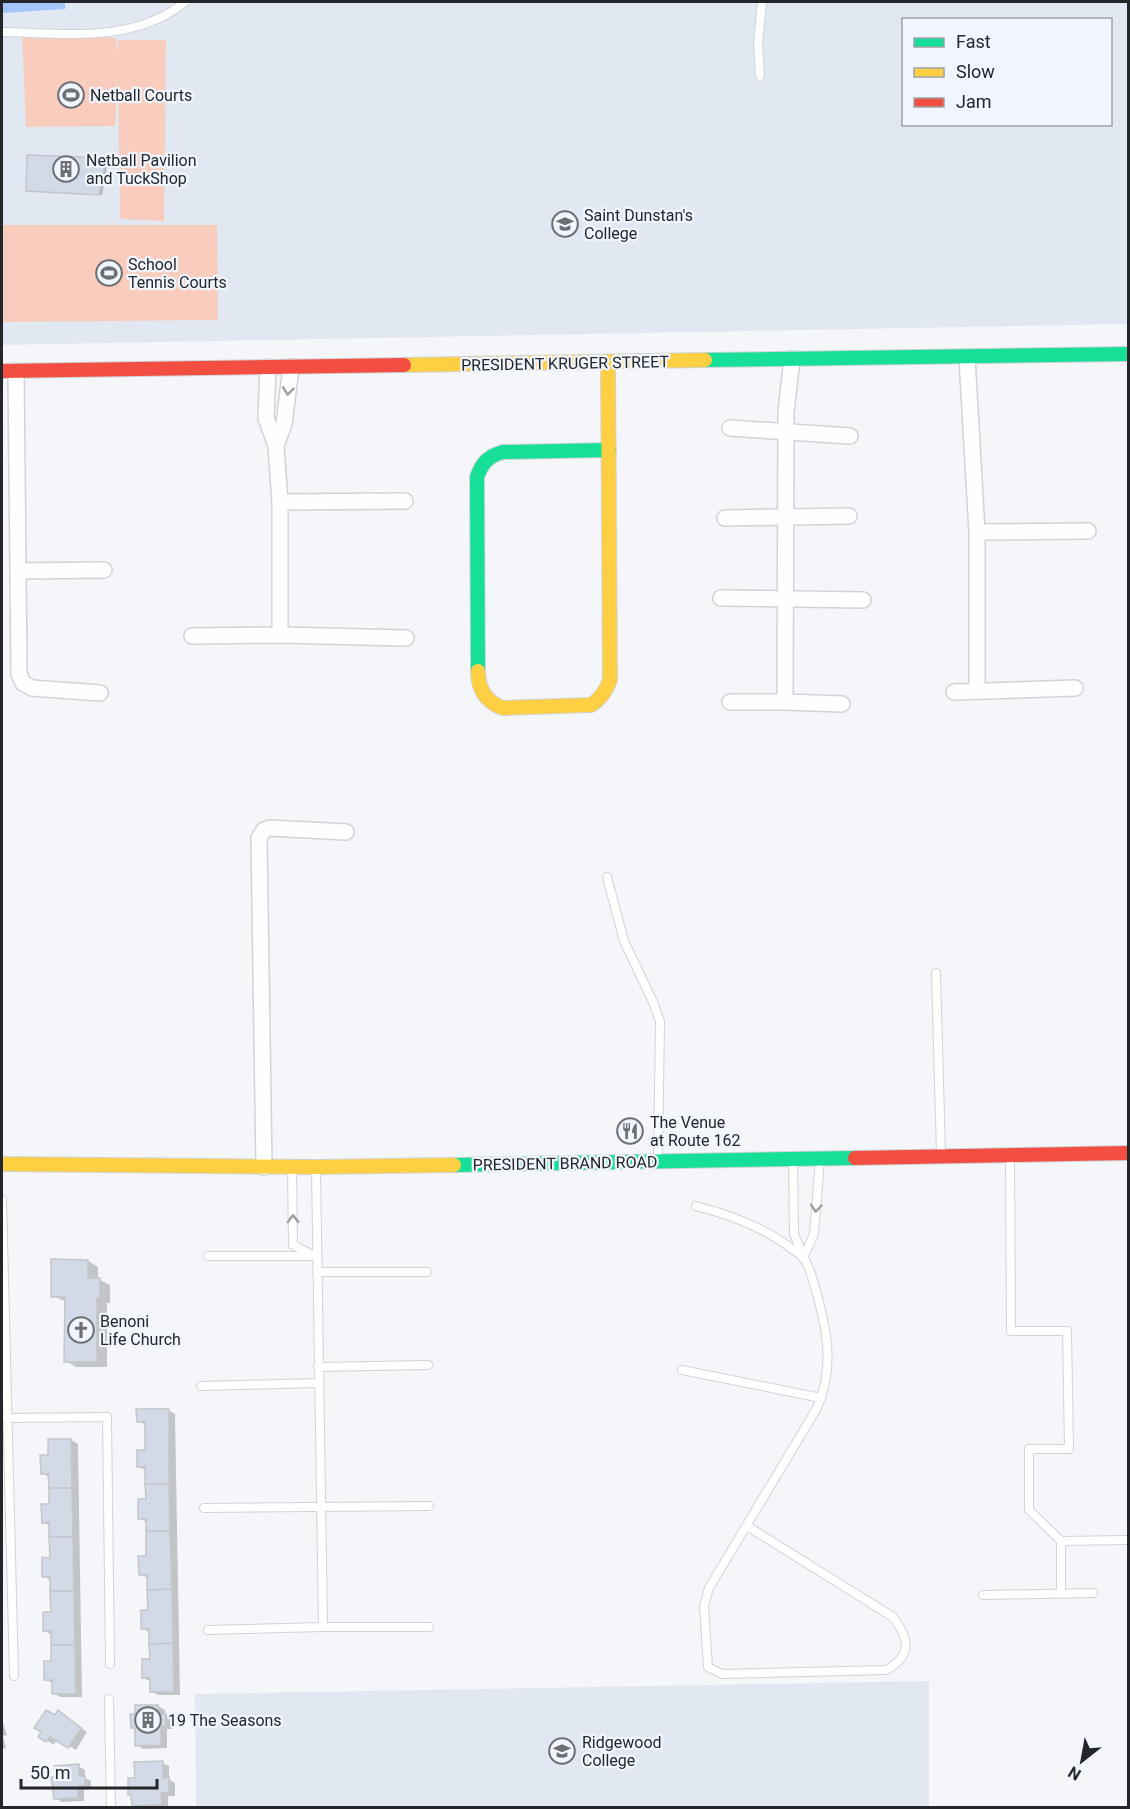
<svg xmlns="http://www.w3.org/2000/svg" width="1130" height="1809" font-family="Roboto,sans-serif">
  <style>
    .built { fill: #e2e8f2; fill-rule: evenodd }
    .green { fill: #f8cdbe }
    .water { fill: #a4c5f9 }
    .shadow { fill: #0003 }
    .building { fill: #d2dae8; stroke: #c4c6c9; stroke-width: 1.5 }
    .lines { fill: none; stroke-linecap: round; stroke-linejoin: round }
    .lane-casing { stroke: #d1d3d6; stroke-width: 10 }
    .street-casing { stroke: #d1d3d6; stroke-width: 18 }
    .fast-casing { stroke: #d1d3d6; stroke-width: 16 }
    .slow-casing { stroke: #d1d3d6; stroke-width: 16 }
    .jam-casing { stroke: #d1d3d6; stroke-width: 16 }
    .lane { stroke: #fdfefe; stroke-width: 8 }
    .street { stroke: #fdfefe; stroke-width: 15 }
    .fast { stroke: #16e098; stroke-width: 14 }
    .slow { stroke: #ffcf43; stroke-width: 14 }
    .jam { stroke: #f24e42; stroke-width: 14 }
    .oneway { stroke: #9b9d9e }
    .labels { text-anchor: middle; stroke-width: 4.5; stroke-linejoin: round; paint-order: stroke }
    .poi-label { font-size: 16px; fill: #242629; stroke: #f0f5fe; text-anchor: start }
    .street-label { font-size: 16px; fill: #242629; stroke: #f0f5fe }
  </style>
  <rect width="100%" height="100%" fill="#f4f6fa"/>
  <path class="built" d="M2 2H1128V324L2 345ZM904 20H1110V124H904Z
    M929 1681V1807H196L195 1694Z"/>
  <path class="green" d="M22 32 116 38 118 54V40H166L164 221 120 219 118 78 115 126 26 127Z
    M2 225H217L218 320 2 322Z"/>
  <path class="water" d="M2 2H65V9L2 13Z"/>
  <path class="shadow" d="M105 159 108 161 102 195 28 191Z
    M88 1261 98 1267V1279L110 1285V1303H107V1367H76L66 1361V1302L53 1296Z
    M168 1410 175 1414 180 1695H158L152 1691 150 1681 143 1678 151 1660 149 1632 142 1628 150 1611 148 1578 140 1574 148 1558 146 1522 140 1518 147 1501 146 1470 139 1467 146 1451V1425L138 1421Z
    M71 1440 78 1444 82 1697H60L54 1693 52 1683 46 1679 53 1662 51 1634 44 1631 52 1613 50 1580 44 1576 51 1559 50 1526 43 1522 50 1505 49 1477 42 1473 50 1456 49 1441Z
    M158 1706 165 1710V1714L172 1719V1729H167V1748L143 1749 137 1745V1729L132 1727Z
    M65 1716 87 1732 76 1750 57 1739 54 1745 40 1736 55 1717Z
    M2 1720 7 1735 3 1736 6 1748 2 1749Z
    M162 1763 169 1766V1779L175 1783V1796H168V1808H138L133 1805 137 1780Z
    M78 1766 85 1770V1778L91 1781V1789L84 1790V1801L62 1802 56 1798V1778Z"/>
  <path class="building" d="M27 155 106 158 99 195 26 191Z
    M51 1259 88 1260V1278H100V1298H97V1362H64L65 1297H51Z
    M136 1409H169V1484H145V1467H137V1450H145V1422H137Z
    M48 1439H71L72 1488H49L48 1474H41L40 1455H48Z
    M145 1484H169L170 1531H146V1519H138V1499H146Z
    M49 1488H72L73 1537H49V1523H42L41 1504H49Z
    M146 1531H170L172 1589 147 1590V1575H139L138 1556H146Z
    M49 1537H73L74 1591H50V1577H42V1557L50 1558Z
    M172 1589 173 1643 149 1644V1629H141V1610H148L147 1590Z
    M50 1591H74L75 1645H51V1631H43V1612H51Z
    M173 1643 174 1692H150V1678H142V1659H150L149 1644Z
    M51 1645H75L76 1694H52V1680H44V1661H51Z
    M135 1705H158L159 1714H166V1726H161V1745L135 1746V1728H131L130 1714H135Z
    M46 1710 55 1715 58 1710 81 1728 68 1748 50 1737 46 1742 38 1737 41 1732 34 1728Z
    M163 1761V1778L169 1777V1793H161L162 1805 132 1806 131 1795H128V1778H135L134 1762Z
    M79 1764V1776H85V1786H78V1798L54 1799 51 1777H55L54 1766Z"/>
  <g class="lines">
    <g class="lane-casing">
      <path id="lane" d="M2 32C63 33 134 44 185 2
        M760 76 758 43 762 2
        M607 877 624 941 653 1002 660 1021 658 1160
        M936 973 941 1154
        M1010 1156 1011 1331H1067L1069 1449H1029V1510L1061 1541 1128 1540
        M793 1159 794 1234 803 1256
        M292 1167 293 1245 315 1256
        M316 1168 323 1627H429
        M2 1200 14 1676
        M696 1206C731 1215 764 1227 792 1249 795 1251 800 1254 803 1257 809 1264 812 1278 815 1287 827 1329 835 1367 817 1408L709 1588 704 1606 708 1667 722 1674 886 1670C912 1656 910 1639 893 1617L747 1526
        M208 1256H316
        M803 1258 814 1234 820 1160
        M317 1272H427
        M318 1367 428 1365
        M682 1370 821 1398
        M201 1386 318 1383
        M7 1418 107 1417 110 1664
        M204 1508 429 1506
        M1061 1594V1541
        M983 1595 1093 1593
        M208 1630 323 1627
        M109 1699 111 1808"/>
    </g>
    <g class="street-casing">
      <path id="street" d="M967 357 977 532V691
        M792 359 786 412 785 702 842 704
        M268 367 266 418 276 446 280 502V635
        M16 371 19 674 23 683 32 688 100 693
        M730 428 850 436
        M276 446 284 424 291 367
        M280 502 405 501
        M725 518 849 516
        M977 532 1088 531
        M18 571 104 570
        M721 598 863 600
        M192 636 280 635 406 638
        M954 692 1075 688
        M730 702H785
        M264 1167 259 838 264 830 270 828 346 832"/>
    </g>
    <g class="fast-casing">
      <path id="fast" d="M705 360 1128 354
        M478 671 477 477C482 463 488 456 503 452L609 450
        M454 1165 855 1158"/>
    </g>
    <g class="slow-casing">
      <path id="slow" d="M404 365 705 360
        M478 671C478 689 486 702 503 708L591 705C601 699 606 691 610 680L608 362
        M2 1164 316 1167 454 1165"/>
    </g>
    <g class="jam-casing">
      <path id="jam" d="M2 371 404 365
        M855 1158 1128 1153"/>
    </g>
    <use href="#lane" class="lane"/>
    <use href="#street" class="street"/>
    <use href="#fast" class="fast"/>
    <use href="#slow" class="slow"/>
    <use href="#jam" class="jam"/>
  </g>
  <defs><path id="oneway-chevron" d="M-2-3.5L2.5 0L-2 3.5" fill="none" stroke-width="1.6" stroke-linecap="round" stroke-linejoin="round" transform="scale(1.5)"/></defs>
  <g class="oneway">
    <use href="#oneway-chevron" transform="translate(288 391) rotate(97)"/>
    <use href="#oneway-chevron" transform="translate(816 1208) rotate(95)"/>
    <use href="#oneway-chevron" transform="translate(293 1219) rotate(-91)"/>
  </g>
  <defs>
    <g id="stadium-ring" transform="scale(1.35)"><circle r="9.5" fill="#f0f5fe" stroke="#6d6f72" stroke-width="1.5"/><path d="M0-5a6.5 5 0 1 0 0 10a6.5 5 0 1 0 0-10ZM-3.5-1.8h7v3.6h-7Z" fill="#6d6f72"/></g>
    <g id="building-ring" transform="scale(1.35)"><circle r="9.5" fill="#f0f5fe" stroke="#6d6f72" stroke-width="1.5"/><path d="M-4-6H4V6H1V3H-1V6H-4ZM-2.5-4.3h1.7v1.8h-1.7ZM.8-4.3h1.7v1.8H.8ZM-2.5-1h1.7V.8h-1.7ZM.8-1h1.7V.8H.8Z" fill="#6d6f72"/></g>
    <g id="school-ring" transform="scale(1.35)"><circle r="9.5" fill="#f0f5fe" stroke="#6d6f72" stroke-width="1.5"/><path d="M0-5L7-2L0 1L-7-2ZM-4 1L0 2.5L4 1V4Q0 6-4 4Z" fill="#6d6f72"/></g>
    <g id="restaurant-ring" transform="scale(1.35)"><circle r="9.5" fill="#f0f5fe" stroke="#6d6f72" stroke-width="1.5"/><path d="M-5-6h1v4h1v-4h1v4h1v-4h1v5L-1.5 .5V6h-2V.5L-5-1ZM5-6V6H3V1.5H1.5Q1.5-4 5-6Z" fill="#6d6f72"/></g>
    <g id="church-ring" transform="scale(1.35)"><circle r="9.5" fill="#f0f5fe" stroke="#6d6f72" stroke-width="1.5"/><path d="M-1.2-6h2.4v3.5h3.3v2.4h-3.3V6h-2.4V-.1h-3.3v-2.4h3.3Z" fill="#6d6f72"/></g>
  </defs>
  <g fill-rule="evenodd">
    <use href="#stadium-ring" x="71" y="95"/>
    <use href="#building-ring" x="66" y="169"/>
    <use href="#school-ring" x="565" y="224"/>
    <use href="#stadium-ring" x="109" y="273"/>
    <use href="#restaurant-ring" x="630" y="1131"/>
    <use href="#church-ring" x="81" y="1330"/>
    <use href="#building-ring" x="148" y="1720"/>
    <use href="#school-ring" x="562" y="1751"/>
  </g>
  <g class="labels">
    <g class="poi-label">
      <text x="90" y="101">Netball Courts</text>
      <text x="86" y="166">Netball Pavilion<tspan x="86" dy="18">and TuckShop</tspan></text>
      <text x="584" y="221">Saint Dunstan's<tspan x="584" dy="18">College</tspan></text>
      <text x="128" y="270">School<tspan x="128" dy="18">Tennis Courts</tspan></text>
      <text x="650" y="1128">The Venue<tspan x="650" dy="18">at Route 162</tspan></text>
      <text x="100" y="1327">Benoni<tspan x="100" dy="18">Life Church</tspan></text>
      <text x="168" y="1726">19 The Seasons</text>
      <text x="582" y="1748">Ridgewood<tspan x="582" dy="18">College</tspan></text>
    </g>
    <g class="street-label">
      <text transform="translate(565 363) rotate(-1)" y="6">PRESIDENT KRUGER STREET</text>
      <text transform="translate(565 1163) rotate(-1)" y="6">PRESIDENT BRAND ROAD</text>
    </g>
  </g>
  <rect width="1130" height="1809" fill="none" stroke="#242629" stroke-width="6"/>
  <rect x="902" y="18" width="210" height="108" fill="#f0f5fe" stroke="#9ea2a9" stroke-width="1.5"/>
  <rect x="914" y="38" width="30" height="9" fill="#16e098" stroke="#9ea2a9" stroke-width="1.5"/>
  <text x="956" y="48" font-size="18" fill="#242629">Fast</text>
  <rect x="914" y="68" width="30" height="9" fill="#ffcf43" stroke="#9ea2a9" stroke-width="1.5"/>
  <text x="956" y="78" font-size="18" fill="#242629">Slow</text>
  <rect x="914" y="98" width="30" height="9" fill="#f24e42" stroke="#9ea2a9" stroke-width="1.5"/>
  <text x="956" y="108" font-size="18" fill="#242629">Jam</text>
  <g transform="translate(1082 1761) rotate(211)" stroke="#f0f5fe" stroke-width="4.5" paint-order="stroke">
  <path d="M0-4.5L10 22L0 15L-10 22Z" fill="#242629"/>
  <text y="-9" font-size="16" font-weight="bold" text-anchor="middle" fill="#242629">N</text>
  </g>
  <path d="M21 1779v9h136v-9" fill="none" stroke="#242629" stroke-width="3"/>
  <text x="30" y="1779" font-size="18" fill="#242629" stroke="#f0f5fe" stroke-width="4.5" paint-order="stroke">50 m</text>
</svg>
